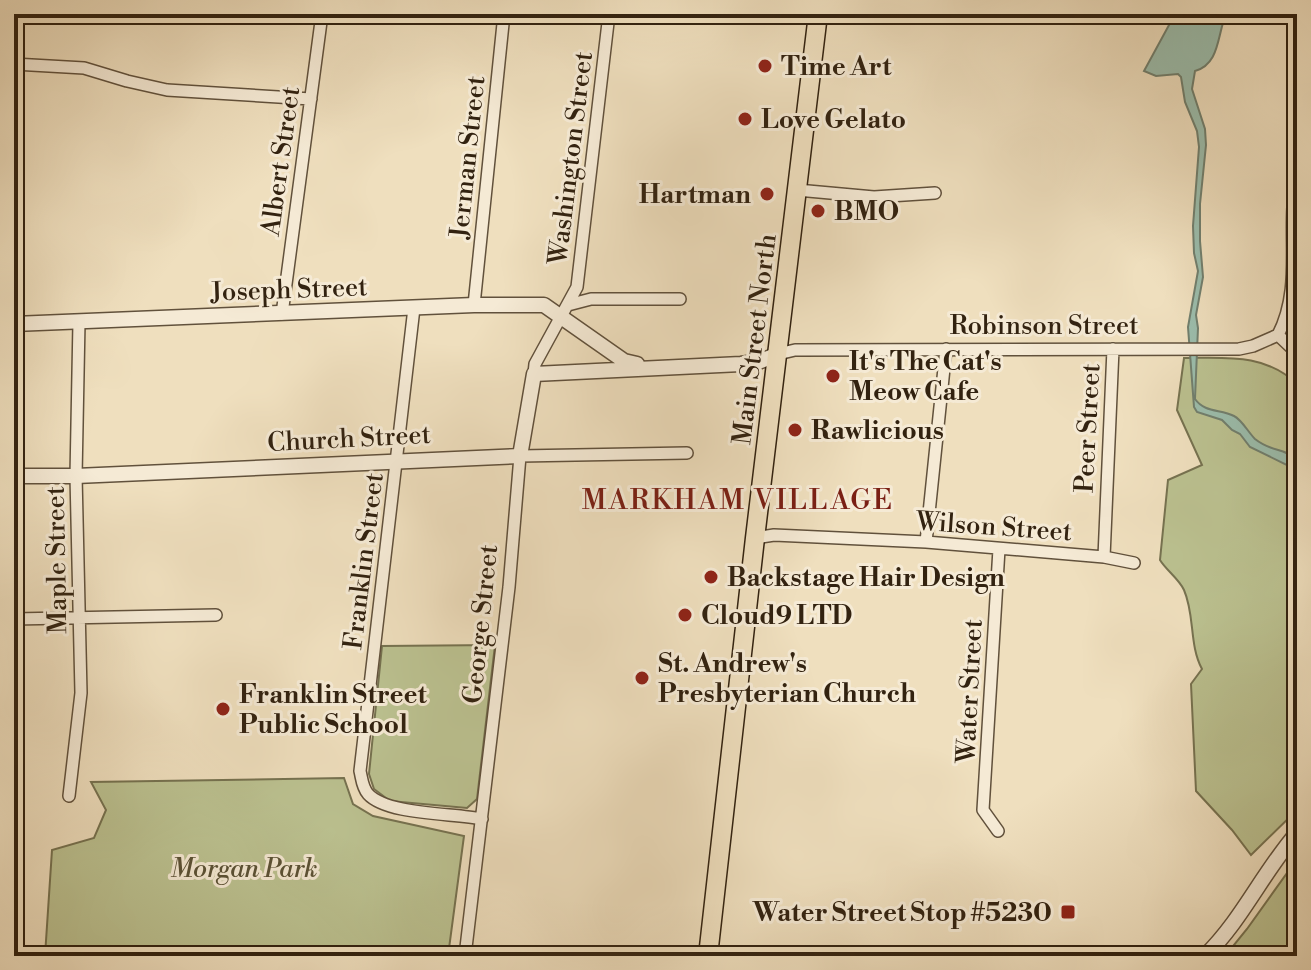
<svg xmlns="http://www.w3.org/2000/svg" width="1311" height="970" font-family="'Libre Bodoni',serif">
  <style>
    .green { fill: #bbc190; stroke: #767250; stroke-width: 2 }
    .water { fill: #9bbdac; stroke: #717f6e; stroke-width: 2 }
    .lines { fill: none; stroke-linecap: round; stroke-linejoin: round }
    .minor-casing { stroke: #61513c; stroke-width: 14 }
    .tertiary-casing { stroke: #61513c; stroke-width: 17 }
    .primary-casing { stroke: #322210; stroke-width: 21 }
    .minor { stroke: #f5ead5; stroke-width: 11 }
    .tertiary { stroke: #f5ead5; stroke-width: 14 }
    .primary { stroke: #efdfbe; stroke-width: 18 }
    .poi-dot { fill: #8f2418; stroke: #f5ead5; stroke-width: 3 }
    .labels { text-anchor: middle; stroke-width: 6; stroke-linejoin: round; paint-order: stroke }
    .poi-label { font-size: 26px; font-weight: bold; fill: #322210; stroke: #f5ead5; text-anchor: start }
    .street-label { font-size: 26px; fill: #322210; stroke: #f5ead5 }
    .park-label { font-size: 26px; font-style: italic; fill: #5b5236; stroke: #f5ead5 }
    .neighbourhood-label { font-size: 28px; letter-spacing: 2px; fill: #7a1f14; stroke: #f5ead5 }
  </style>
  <rect width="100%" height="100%" fill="#efdfbe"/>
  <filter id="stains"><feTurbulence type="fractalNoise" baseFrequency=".0025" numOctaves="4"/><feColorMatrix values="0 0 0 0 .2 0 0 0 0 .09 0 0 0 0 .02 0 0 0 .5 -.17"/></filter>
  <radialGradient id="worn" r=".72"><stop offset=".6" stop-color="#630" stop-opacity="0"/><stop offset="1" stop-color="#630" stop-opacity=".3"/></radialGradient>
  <path class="green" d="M1184 358C1225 358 1265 353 1297 384V810L1251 855 1232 830 1196 791 1191 684 1202 669C1189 645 1195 615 1184 590 1179 579 1166 570 1160 560L1168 480 1202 465 1177 410Z
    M495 645 477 799 467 808 390 801 374 789 369 774 382 646Z
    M344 778 353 804 373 816 464 836 448 956H45L52 850 94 838 106 810 91 782Z
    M1297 859V956H1225L1247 929Z"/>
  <path class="water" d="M1175 14H1226C1217 35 1220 64 1195 71L1192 89 1205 129 1206 145 1200 204V241L1203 277 1196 315 1198 328 1195 399C1205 413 1220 409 1234 416 1242 420 1248 432 1255 439 1280 459 1297 440 1297 483L1289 466 1250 447 1240 434 1232 430 1222 420 1197 412 1194 407 1188 327 1198 271 1194 253 1193 226 1199 147 1197 131 1185 102 1181 77 1178 74 1156 76 1144 71Z"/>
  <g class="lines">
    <g class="minor-casing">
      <path id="minor" d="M14 64 84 68 127 81 167 90 311 99
        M797 190 874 197 935 193
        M474 305 504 14
        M568 305 591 299H680
        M414 308 360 771C362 779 362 787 368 794 387 815 453 813 482 819
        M282 314 322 14
        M1278 335 1297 353
        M778 354 795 350 1239 349 1253 346 1278 335C1304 285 1285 229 1297 177
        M534 374 535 364 577 287 609 14
        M755 538 774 535 926 542 1104 557 1134 563
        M926 542 946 349
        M1104 557 1113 349
        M14 619 216 615
        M69 796 81 693 76 476 79 322
        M998 831 983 810 999 549
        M465 956 509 587 520 456 687 453"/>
    </g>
    <g class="tertiary-casing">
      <path id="tertiary" d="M14 324 474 305H544L624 361 637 364
        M14 476H76L520 456 534 374 741 364 761 361 778 354
        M1205 956C1242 920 1263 872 1297 833"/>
    </g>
    <g class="primary-casing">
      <path id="primary" d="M708 956 755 538 818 14"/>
    </g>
    <use href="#minor" class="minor"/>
    <use href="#tertiary" class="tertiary"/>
    <use href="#primary" class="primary"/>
  </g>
  <g class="poi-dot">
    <circle cx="765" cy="66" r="8"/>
    <circle cx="745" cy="119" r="8"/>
    <circle cx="767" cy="194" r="8"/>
    <circle cx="818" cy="211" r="8"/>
    <circle cx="833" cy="376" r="8"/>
    <circle cx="795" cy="430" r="8"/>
    <circle cx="711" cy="577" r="8"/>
    <circle cx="685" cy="615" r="8"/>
    <circle cx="642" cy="678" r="8"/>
    <circle cx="223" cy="709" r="8"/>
    <rect x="1060" y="904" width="16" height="16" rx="4"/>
  </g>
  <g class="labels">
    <g class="poi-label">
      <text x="781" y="75">Time Art</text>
      <text x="761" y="128">Love Gelato</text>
      <text x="751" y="203" text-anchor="end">Hartman</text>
      <text x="834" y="220">BMO</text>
      <text x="849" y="370">It's The Cat's<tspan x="849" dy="30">Meow Cafe</tspan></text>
      <text x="811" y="439">Rawlicious</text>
      <text x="727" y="586">Backstage Hair Design</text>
      <text x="701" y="624">Cloud9 LTD</text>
      <text x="658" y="672">St. Andrew's<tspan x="658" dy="30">Presbyterian Church</tspan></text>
      <text x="239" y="703">Franklin Street<tspan x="239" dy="30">Public School</tspan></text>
      <text x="1052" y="921" text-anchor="end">Water Street Stop #5230</text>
    </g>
    <g class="street-label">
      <text transform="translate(467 157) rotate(-84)" y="9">Jerman Street</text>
      <text transform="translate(570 158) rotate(-83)" y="9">Washington Street</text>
      <text transform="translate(280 161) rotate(-82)" y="9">Albert Street</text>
      <text transform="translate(289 289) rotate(-2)" y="9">Joseph Street</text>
      <text x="1044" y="334">Robinson Street</text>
      <text transform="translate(754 339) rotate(-83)" y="9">Main Street North</text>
      <text transform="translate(1087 428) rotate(-87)" y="9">Peer Street</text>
      <text transform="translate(349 438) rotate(-3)" y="9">Church Street</text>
      <text transform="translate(994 526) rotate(4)" y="9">Wilson Street</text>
      <text transform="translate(56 560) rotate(-91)" y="9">Maple Street</text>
      <text transform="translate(363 561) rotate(-83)" y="9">Franklin Street</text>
      <text transform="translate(480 624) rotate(-84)" y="9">George Street</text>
      <text transform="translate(969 691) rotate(-87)" y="9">Water Street</text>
    </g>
    <g class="park-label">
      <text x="244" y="877">Morgan Park</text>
    </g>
    <g class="neighbourhood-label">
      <text x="738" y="509">MARKHAM VILLAGE</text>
    </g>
  </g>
  <rect width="1311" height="970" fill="none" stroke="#efdfbe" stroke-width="48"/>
  <rect x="16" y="16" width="1279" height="938" fill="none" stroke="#322210" stroke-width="4"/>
  <rect x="24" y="24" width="1263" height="922" fill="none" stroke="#322210" stroke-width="2"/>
  <rect width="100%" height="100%" filter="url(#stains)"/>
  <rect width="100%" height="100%" fill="url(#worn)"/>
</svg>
